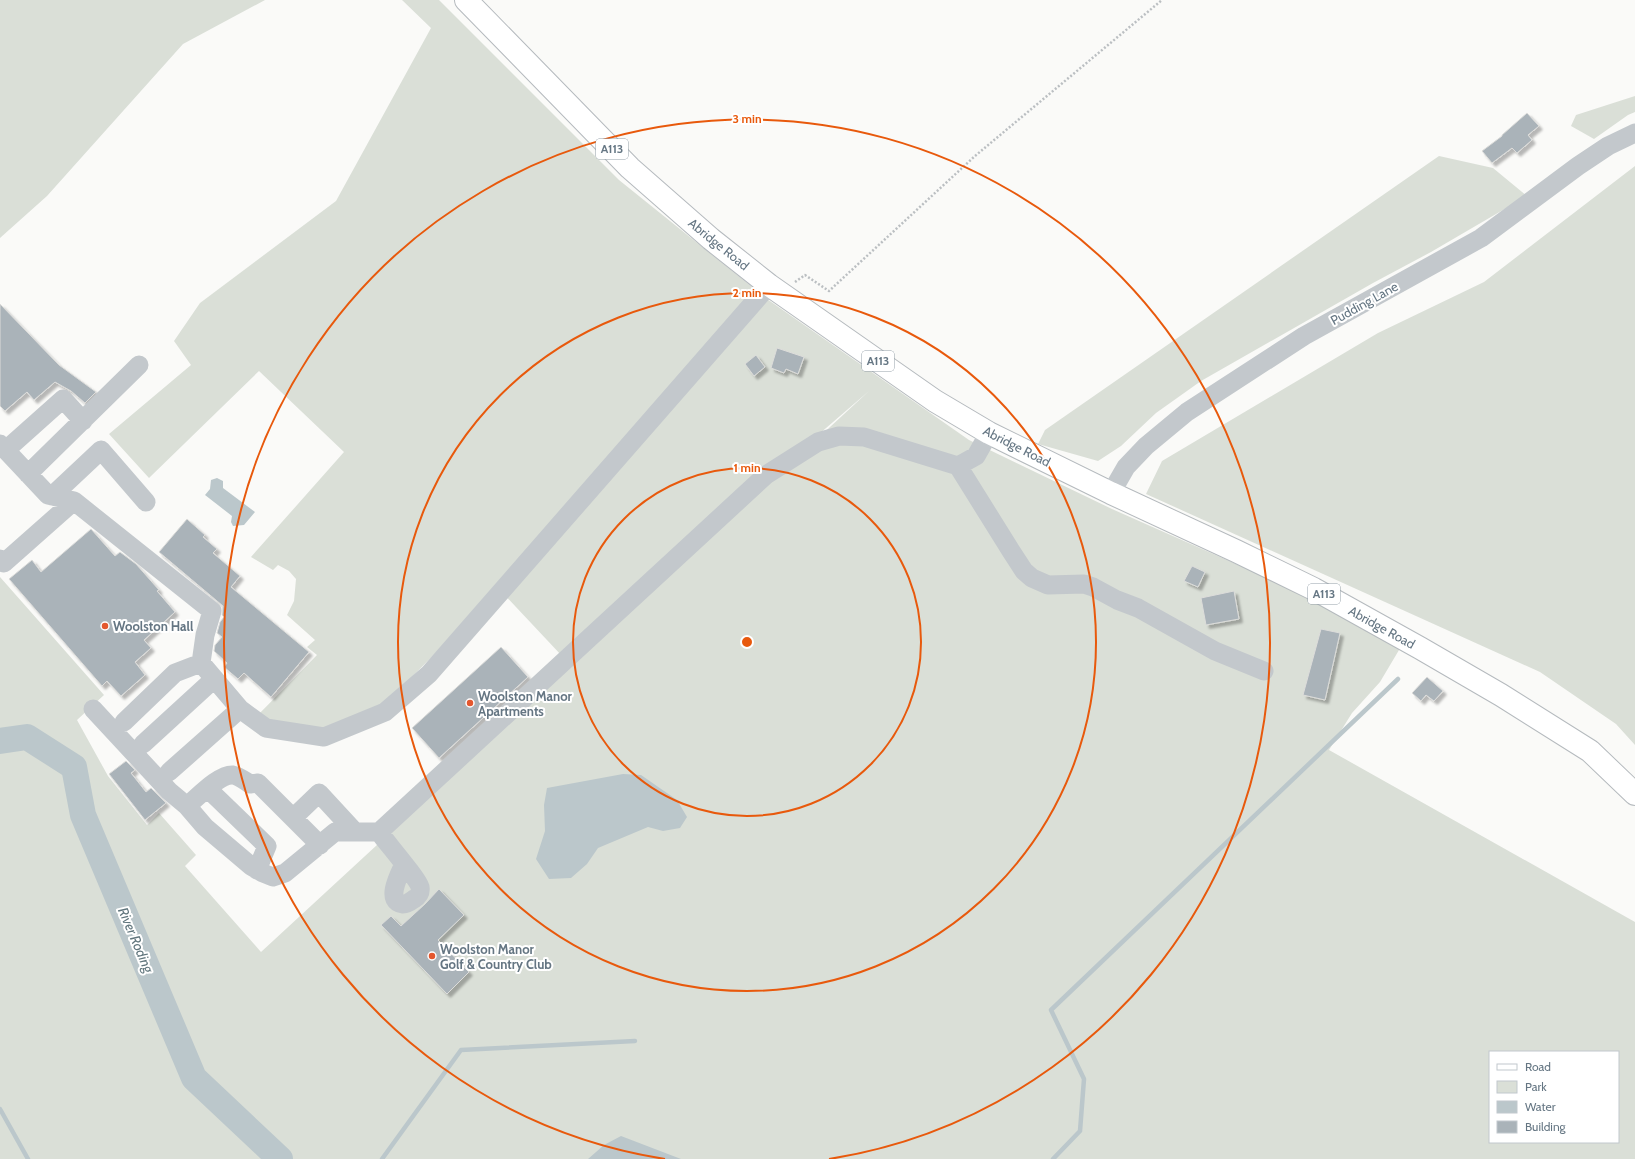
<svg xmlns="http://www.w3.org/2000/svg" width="1635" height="1159" font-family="Cabin,sans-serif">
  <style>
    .green { fill: #dadfd7; fill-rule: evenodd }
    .water { fill: #bbc7cb }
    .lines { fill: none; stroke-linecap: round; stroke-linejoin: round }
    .stream { stroke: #bbc7cb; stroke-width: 4.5 }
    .river { stroke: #bbc7cb; stroke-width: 26 }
    .building { fill: #aab3b9; stroke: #dcdcda; filter: url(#shadow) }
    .major-casing { stroke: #b5babe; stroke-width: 24 }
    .path { stroke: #bbbfc2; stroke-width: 2.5; stroke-dasharray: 2 2; stroke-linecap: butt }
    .minor { stroke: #c3c8cc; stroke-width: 19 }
    .major { stroke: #fff; stroke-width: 22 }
    .ring { fill: none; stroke: #e8590c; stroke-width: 2 }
    .poi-dot { fill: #e4572e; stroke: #fff; stroke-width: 1.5 }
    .labels { text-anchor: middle; stroke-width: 4; stroke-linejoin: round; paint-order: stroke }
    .shield { fill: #fff; stroke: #939fa8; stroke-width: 1 }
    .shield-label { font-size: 12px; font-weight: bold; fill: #657683 }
    .street-label { font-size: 13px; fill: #657683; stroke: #fff }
    .poi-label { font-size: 13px; font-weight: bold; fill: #657683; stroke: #fff; text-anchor: start }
    .water-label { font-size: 14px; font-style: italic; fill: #60757c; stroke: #fff }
    .centre { fill: #e8590c; stroke: #fff; stroke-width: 2 }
    .ring-label { font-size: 12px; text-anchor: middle; font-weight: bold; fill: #e8590c; stroke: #fff; stroke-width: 4; stroke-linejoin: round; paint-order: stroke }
  </style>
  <defs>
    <filter id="shadow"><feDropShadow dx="3.5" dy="3.5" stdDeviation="1" flood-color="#0004"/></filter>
  </defs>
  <rect width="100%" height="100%" fill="#fafaf8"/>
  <path class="green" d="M0 0H265L183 44 47 196 0 238Z
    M402 0H439L619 180 767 299 969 440 1112 509 1308 596 1402 645 1380 682 1352 713 1329 750 1635 922V1159H0V577L104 695 77 720 108 776 147 825 159 813 196 855 185 866 261 952 869 391 562 656 499 589 385 704 321 732 256 717 317 655 307 647 315 640 287 615 294 601 296 579 289 571 278 565 273 570 251 557 344 452 259 371 149 478 109 434 191 365 174 341 200 303 336 201 431 28ZM1490 1052H1618V1142H1490Z
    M1635 96V112L1628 115 1594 139 1571 126 1576 115Z
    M1439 156 1493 168 1527 196 1431 252 1373 283 1201 381 1156 413 1121 446 1098 461 1038 444 1045 430Z
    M1635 166V745L1616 724 1540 672 1146 494 1162 461 1378 333 1484 282Z"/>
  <path class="water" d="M217 478 223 481V488L255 512 244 525 233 526 231 522 232 516 205 495 210 489 211 480Z
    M623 774 641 775 677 800 687 817 680 828 663 831 648 827 598 848 587 864 571 878 549 879 536 859 545 831 544 805 547 788Z
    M621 1136 681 1159H588L604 1145Z"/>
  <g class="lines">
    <path class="stream" d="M0 1109 28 1159
      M382 1159 461 1050 635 1041
      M1053 1159 1080 1131 1084 1079 1051 1010 1398 679"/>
    <path class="river" d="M0 741 27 737 74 767 83 815 194 1078 280 1159"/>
  </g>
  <path class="building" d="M1527 113 1539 126 1528 135 1532 140 1517 153 1512 148 1492 163 1482 151 1502 136V135Z
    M0 304 59 365 96 392 85 403 71 391 55 382 34 400 27 392 5 411 0 406Z
    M777 348 804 357 798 374 786 369 784 373 771 368Z
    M756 355 765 367 754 376 745 364Z
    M187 519 205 535 203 537 217 549 213 553 240 576 231 587 309 652 271 697 244 673 238 679 224 667 227 663 214 651 215 645 222 637 217 633 220 622 224 617 222 615 223 606 159 552Z
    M91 529 115 556 120 552 136 564 159 590 157 591 175 612 144 640 151 648 135 662 145 675 121 696 107 681 102 686 9 579 32 560 41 572Z
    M1192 566 1205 572 1198 587 1184 581Z
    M1234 591 1239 619 1206 625 1201 598Z
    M1321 629 1340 633 1325 700 1303 695Z
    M501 647 528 677 439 758 412 728Z
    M1427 677 1443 691 1434 701 1426 695 1421 701 1412 693Z
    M126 761 135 770 131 773 146 792 151 788 166 803 145 820 109 774Z
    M439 889 464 915 438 940 469 972 447 994 381 925 391 916 401 926 425 904Z"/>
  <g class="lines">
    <g class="major-casing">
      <path id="major" d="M466 0 630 168 711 239 769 285 935 401 989 433 1111 493 1236 551 1314 589 1420 648 1501 695 1590 751 1635 794"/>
    </g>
    <path class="path" d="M795 282 805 275 829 291 975 156 1162 0"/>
    <path class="minor" d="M0 444 48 495 74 501 212 611 205 635 201 663 240 709 266 728 324 737 385 712 429 674 769 285
      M6 450 63 399 83 421
      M958 466 976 456 989 433
      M28 474 139 365
      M1111 493 1126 467 1146 446 1187 412 1304 336 1481 238 1578 166 1608 146 1635 133
      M52 496 101 450 146 502
      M0 559 4 563 74 501
      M93 709 169 791 187 806
      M124 722 175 673 201 663
      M143 744 214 679
      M169 772 240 709
      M208 789 267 846 257 870
      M294 817 319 793 355 832
      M379 832C386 842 418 879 420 887 421 893 419 896 414 899 410 902 407 904 403 904 384 902 400 873 404 864
      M320 845 258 783 250 784C245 781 239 776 233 775 219 774 198 797 187 806L205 827 251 866 263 873 273 877 285 873 335 832H379L766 475 818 442 839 436 864 437 958 466 1011 551 1024 571 1032 578 1048 585 1084 584 1093 587 1117 600 1138 608 1215 651 1264 671"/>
    <use href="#major" class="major"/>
  </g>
  <g class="ring">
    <circle cx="747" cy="642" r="174"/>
    <circle cx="747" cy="642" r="349"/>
    <path d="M665 1159A523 523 0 1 1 829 1159"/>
  </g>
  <g class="poi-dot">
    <circle cx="105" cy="626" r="4"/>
    <circle cx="470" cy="703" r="4"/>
    <circle cx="432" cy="956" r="4"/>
  </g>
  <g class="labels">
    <g class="shield">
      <rect x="596" y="139" width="32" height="20" rx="3"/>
      <rect x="862" y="351" width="32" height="20" rx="3"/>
      <rect x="1308" y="584" width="32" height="20" rx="3"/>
    </g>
    <g class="shield-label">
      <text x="612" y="153">A113</text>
      <text x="878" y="365">A113</text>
      <text x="1324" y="598">A113</text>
    </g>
    <g class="street-label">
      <text transform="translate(719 244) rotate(39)" y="5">Abridge Road</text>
      <text transform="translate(1364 303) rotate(-29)" y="5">Pudding Lane</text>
      <text transform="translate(1017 446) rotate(27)" y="5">Abridge Road</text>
      <text transform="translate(1382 627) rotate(29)" y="5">Abridge Road</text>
    </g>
    <g class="poi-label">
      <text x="113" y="631">Woolston Hall</text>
      <text x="478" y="701">Woolston Manor<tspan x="478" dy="15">Apartments</tspan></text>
      <text x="440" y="954">Woolston Manor<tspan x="440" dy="15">Golf &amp; Country Club</tspan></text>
    </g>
    <g class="water-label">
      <text transform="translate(136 940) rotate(67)" y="5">River Roding</text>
    </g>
  </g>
  <circle cx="747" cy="642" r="6" class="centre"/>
  <g class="ring-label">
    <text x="747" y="123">3 min</text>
    <text x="747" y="297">2 min</text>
    <text x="747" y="472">1 min</text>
  </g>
  <rect x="1489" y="1051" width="130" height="92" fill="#ffffff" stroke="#c1c8cd"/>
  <rect x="1497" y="1064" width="20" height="6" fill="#ffffff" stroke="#c1c8cd"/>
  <text x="1525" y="1071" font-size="12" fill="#657683">Road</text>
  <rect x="1497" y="1081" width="20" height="12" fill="#dadfd7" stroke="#c1c8cd"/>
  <text x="1525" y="1091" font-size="12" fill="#657683">Park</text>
  <rect x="1497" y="1101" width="20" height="12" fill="#bbc7cb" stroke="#c1c8cd"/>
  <text x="1525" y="1111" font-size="12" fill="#657683">Water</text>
  <rect x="1497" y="1121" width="20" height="12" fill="#aab3b9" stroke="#c1c8cd"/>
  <text x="1525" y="1131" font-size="12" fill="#657683">Building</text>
</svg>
